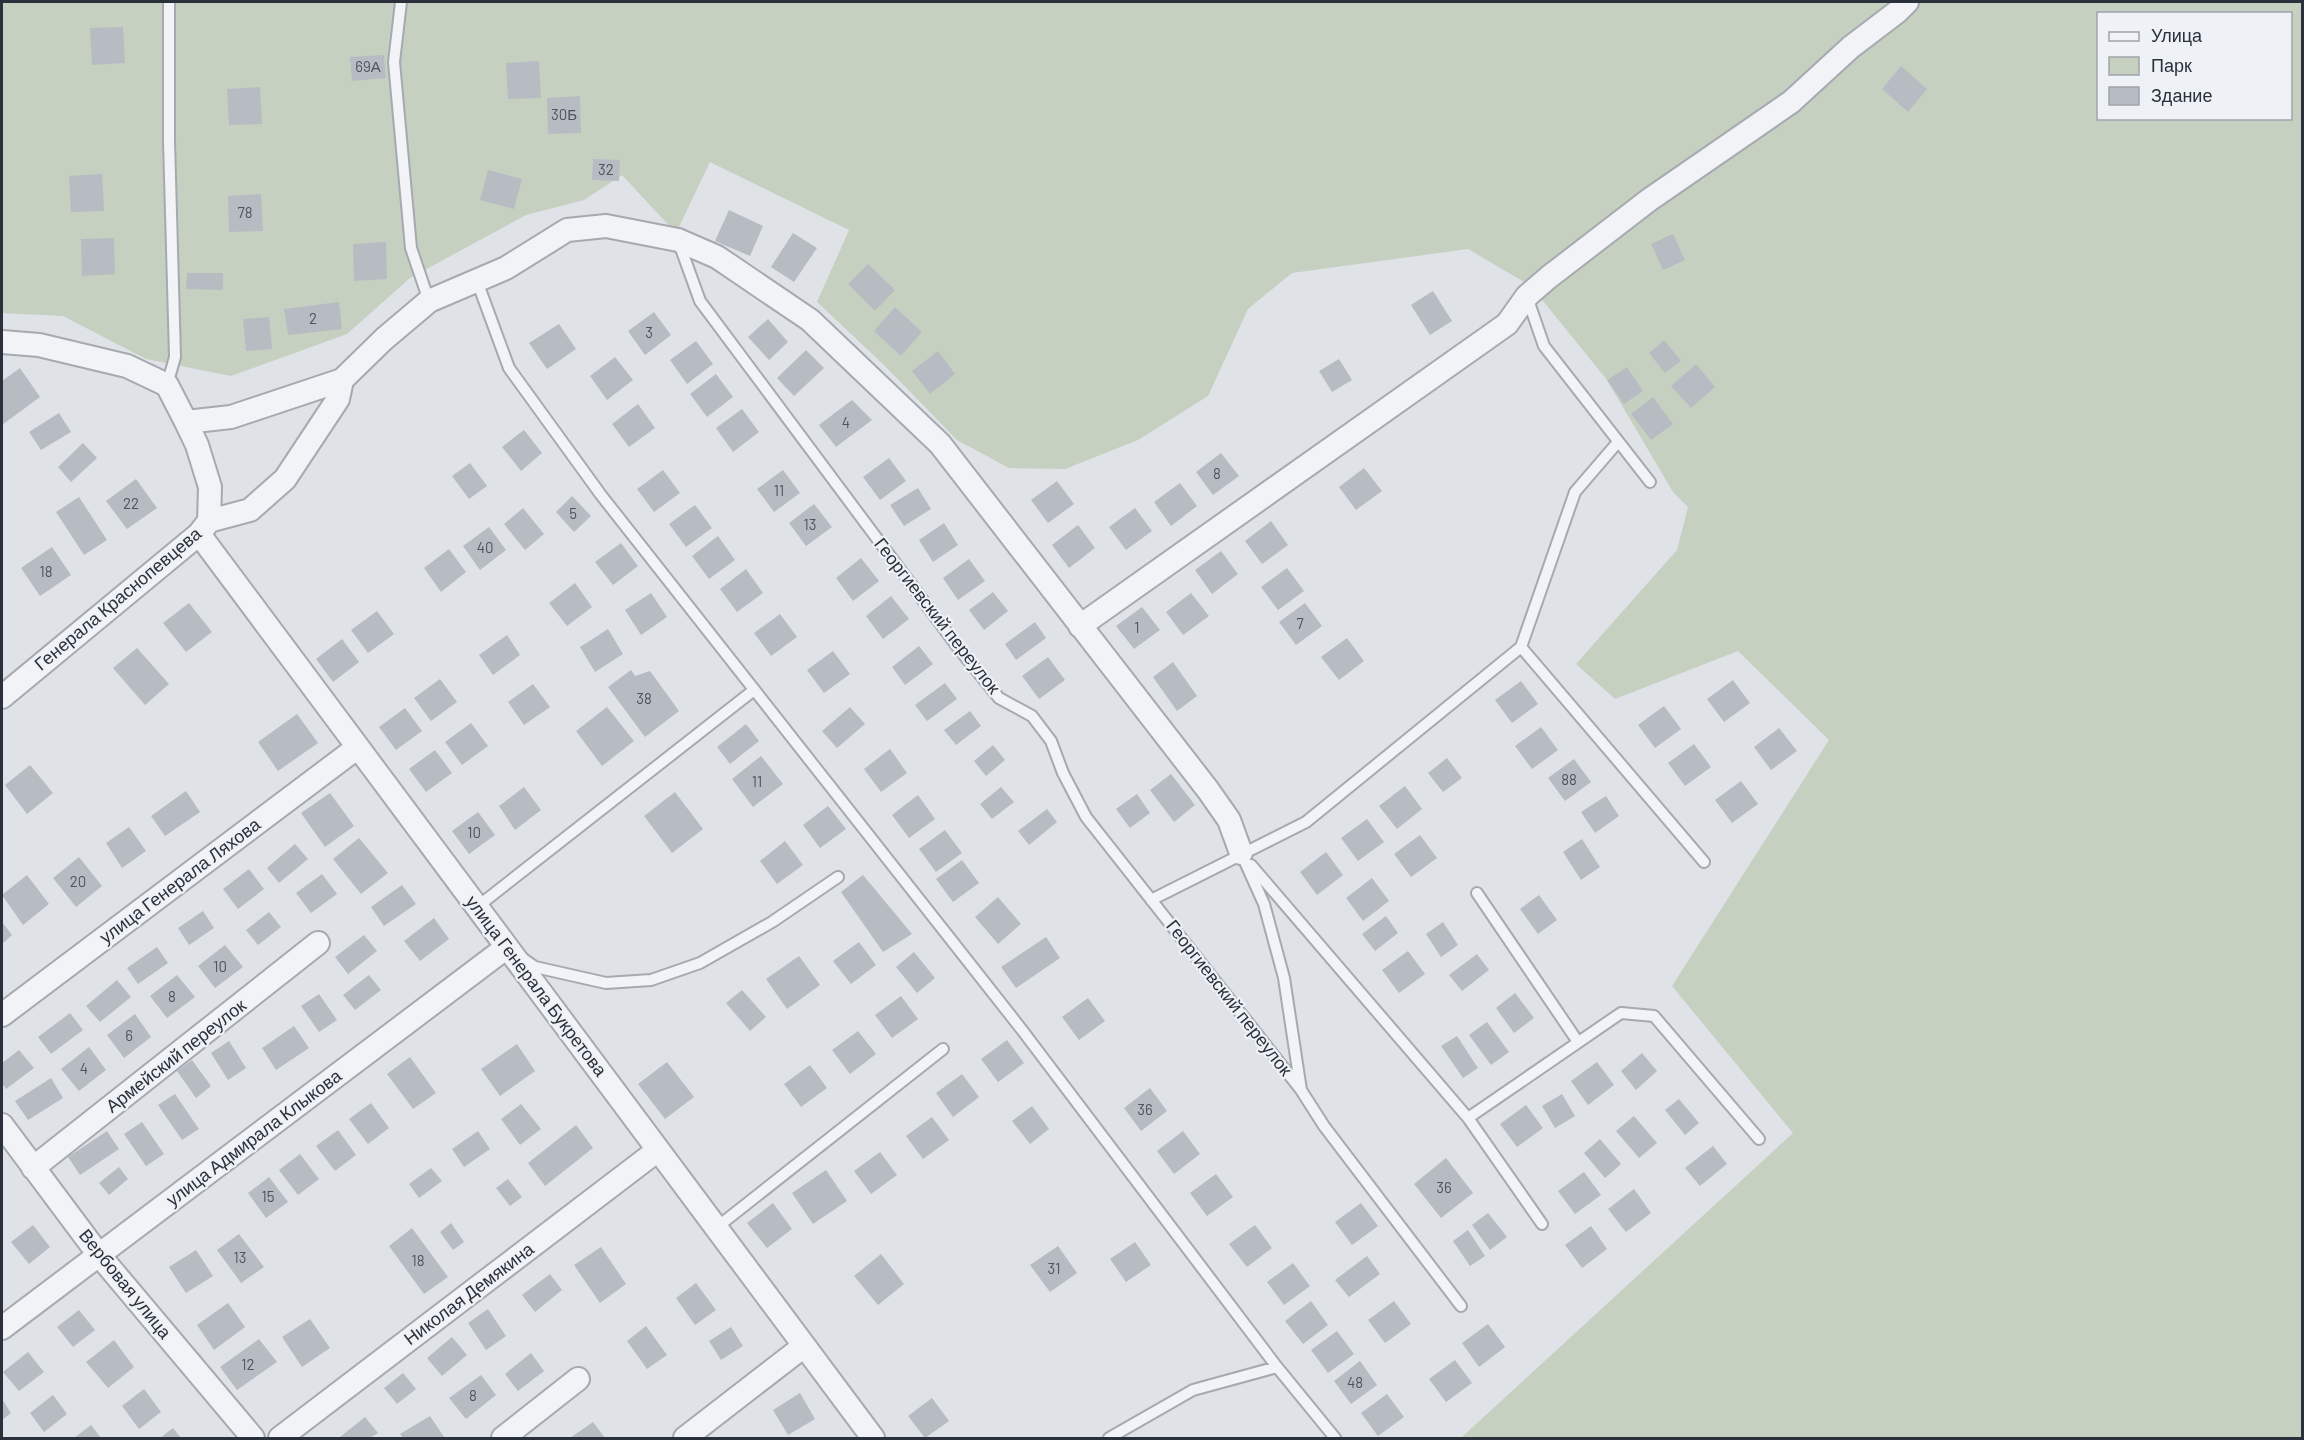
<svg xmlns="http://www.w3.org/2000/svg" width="2304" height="1440" font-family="Barlow,sans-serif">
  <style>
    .green { fill: #c5d0c1; fill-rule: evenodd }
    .building { fill: #b7bcc3 }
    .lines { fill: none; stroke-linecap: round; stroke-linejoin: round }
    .lane-casing { stroke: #a5a9b0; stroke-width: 14 }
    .street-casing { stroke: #a5a9b0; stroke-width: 26 }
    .lane { stroke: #f1f3f6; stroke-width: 10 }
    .street { stroke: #f1f3f6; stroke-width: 22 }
    .labels { text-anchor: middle; stroke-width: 4.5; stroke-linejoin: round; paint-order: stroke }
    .number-label { font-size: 15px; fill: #4d545e }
    .street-label { font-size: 18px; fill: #2a313c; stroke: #eef1f5 }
  </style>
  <rect width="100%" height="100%" fill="#dfe2e7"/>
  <path class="green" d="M2 2H2302V1438H1463V1436L1793 1133 1672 986 1829 740 1738 651 1615 699 1576 664 1677 550 1688 507 1673 492 1607 380 1531 286 1468 249 1292 273 1248 309 1208 396 1138 440 1065 469 1009 468 957 440 884 365 817 302 849 230 710 162 676 233 622 175 584 200 526 215 410 278 347 334 231 376 146 359 63 316 2 313ZM2098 14H2290V118H2098Z"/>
  <path class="building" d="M123 27 125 63 92 65 90 28Z
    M384 55 386 78 352 81 350 57Z
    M539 61 541 98 508 99 506 63Z
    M1901 66 1927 89 1908 112 1882 89Z
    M260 87 262 124 229 125 227 89Z
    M580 96 581 133 548 134 547 98Z
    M593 159 620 160 619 181 592 180Z
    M488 170 522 179 514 209 480 200Z
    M102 174 104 211 71 212 69 176Z
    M261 194 263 231 229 232 228 196Z
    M729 210 763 226 750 256 715 241Z
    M793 233 817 248 794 282 771 267Z
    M1673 234 1685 260 1663 270 1651 244Z
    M114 238 115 274 82 276 81 239Z
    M386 242 387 279 354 281 353 244Z
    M868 264 895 290 875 311 848 284Z
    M187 273H223V290L186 289Z
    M1433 291 1452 321 1430 335 1411 305Z
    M339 302 342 329 288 335 284 309Z
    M895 307 922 332 901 356 874 331Z
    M654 312 671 335 645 355 628 331Z
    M269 317 272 349 246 351 243 319Z
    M768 319 788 342 769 360 748 337Z
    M559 324 576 349 547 369 529 343Z
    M1664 340 1681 361 1665 373 1649 353Z
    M696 341 713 364 687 384 670 360Z
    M806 350 824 368 794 396 777 378Z
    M938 351 955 374 930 394 912 371Z
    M615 357 633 380 607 400 590 376Z
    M1339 359 1352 380 1332 392 1319 371Z
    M1696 364 1715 387 1691 408 1671 386Z
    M1627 367 1643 391 1624 404 1607 380Z
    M20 368 40 397 2 425V381Z
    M716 374 733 397 707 417 690 394Z
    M1653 397 1673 424 1651 440 1631 414Z
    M852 400 872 420 836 447 819 425Z
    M638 404 655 428 629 447 612 424Z
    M742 409 759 432 733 452 716 428Z
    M59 413 71 432 41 450 29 432Z
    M524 430 542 453 521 471 502 447Z
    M83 443 97 458 71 482 58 467Z
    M1221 453 1239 476 1213 495 1196 472Z
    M889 458 906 481 880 500 863 477Z
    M470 463 487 486 469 499 452 476Z
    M1364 468 1382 491 1356 510 1339 487Z
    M663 470 680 493 654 512 637 489Z
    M783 470 800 493 774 512 757 489Z
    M136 479 157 508 127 529 106 501Z
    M1057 481 1074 504 1048 523 1031 500Z
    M1180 483 1197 506 1171 526 1154 502Z
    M918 488 931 509 904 526 890 505Z
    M572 496 591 516 574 532 556 512Z
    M79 497 107 540 84 555 56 512Z
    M814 504 832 527 806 546 789 523Z
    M695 505 712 528 686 547 669 524Z
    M523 508 544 534 525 550 504 524Z
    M1135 508 1152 531 1126 550 1109 527Z
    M1271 521 1288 545 1262 564 1245 541Z
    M944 523 958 545 933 562 919 540Z
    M1078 525 1095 548 1069 568 1052 545Z
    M489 527 506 550 480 570 463 546Z
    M718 536 735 560 709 579 692 556Z
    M621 543 638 566 613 585 595 562Z
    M52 547 71 575 40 596 21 568Z
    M449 549 466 572 441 592 424 568Z
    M1221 551 1238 574 1212 594 1195 570Z
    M861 558 879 581 853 601 836 578Z
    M969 559 985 581 958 600 943 578Z
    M1287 568 1304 591 1278 610 1261 587Z
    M746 569 763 593 737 612 720 589Z
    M575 583 592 607 567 626 549 603Z
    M993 592 1008 611 984 630 969 610Z
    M651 593 667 617 641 635 625 610Z
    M1191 593 1209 616 1183 635 1166 612Z
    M891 596 909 619 883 639 866 616Z
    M189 603 212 632 186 652 163 623Z
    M1305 603 1322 626 1296 645 1279 622Z
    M1142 607 1160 630 1134 649 1116 626Z
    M377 611 394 634 368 653 351 630Z
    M780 614 797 637 771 656 754 633Z
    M1035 622 1046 638 1016 660 1005 644Z
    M608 629 623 654 595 672 580 647Z
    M507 635 520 655 493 675 479 655Z
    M1347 638 1364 661 1339 680 1321 657Z
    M342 639 359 662 333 682 316 659Z
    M919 646 933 664 905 685 892 667Z
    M137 648 169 684 145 705 113 668Z
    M833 651 850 674 824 693 807 670Z
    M1048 657 1065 680 1039 699 1022 676Z
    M1173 662 1197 696 1177 711 1153 677Z
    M631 670 635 676 650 671 679 711 645 737 608 687Z
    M440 679 457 702 431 721 414 698Z
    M1733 680 1750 703 1724 722 1707 699Z
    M1521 681 1538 704 1512 723 1495 700Z
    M945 683 957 699 927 721 915 705Z
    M533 684 550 707 524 725 508 702Z
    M1664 706 1681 729 1655 748 1638 725Z
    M607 707 634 741 602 766 576 731Z
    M850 707 865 724 837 748 822 731Z
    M405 708 422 731 396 750 379 727Z
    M970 711 981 726 956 745 944 730Z
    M297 714 318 743 278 771 258 742Z
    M471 723 488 746 462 765 445 742Z
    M746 724 759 741 730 764 717 747Z
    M1541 727 1558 750 1532 769 1515 746Z
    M1779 728 1797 751 1771 770 1754 747Z
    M1694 744 1711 767 1685 786 1668 763Z
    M993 745 1005 760 986 776 974 761Z
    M890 749 907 773 881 792 864 769Z
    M435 750 452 773 426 792 409 769Z
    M761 756 783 784 753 807 732 779Z
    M1447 758 1462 778 1443 792 1428 773Z
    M1574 759 1591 782 1565 801 1548 778Z
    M30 765 53 793 27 814 5 785Z
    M1171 774 1195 805 1174 822 1150 790Z
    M1741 781 1758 804 1732 823 1715 800Z
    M1405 786 1422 809 1397 829 1379 806Z
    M524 787 541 810 515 830 499 806Z
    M1001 787 1014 802 992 819 980 804Z
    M186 791 200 812 165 836 151 816Z
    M675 792 703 829 672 853 644 816Z
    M330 793 354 826 325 847 301 813Z
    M1137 794 1150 813 1130 828 1116 809Z
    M918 795 935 819 909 838 892 815Z
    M1606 796 1619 816 1595 833 1581 812Z
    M828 806 846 829 820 848 803 825Z
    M1047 809 1057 822 1029 845 1018 831Z
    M478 812 495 835 469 854 452 831Z
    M1367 819 1384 842 1358 861 1341 838Z
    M129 827 146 851 122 868 106 843Z
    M945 830 962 853 936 872 919 849Z
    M1420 835 1437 858 1411 877 1394 854Z
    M359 838 388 873 361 894 333 859Z
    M1582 839 1600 867 1581 880 1563 852Z
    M785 841 803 865 777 884 760 861Z
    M295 844 308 859 279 883 267 868Z
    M1326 852 1343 875 1317 895 1300 872Z
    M79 857 102 886 76 907 53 878Z
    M962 860 979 883 953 902 936 879Z
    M249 869 264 889 238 909 223 889Z
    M322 874 337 894 311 913 296 893Z
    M27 875 49 904 23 925 2 895Z
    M863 875 912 934 883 952 841 892Z
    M1372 878 1389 901 1363 921 1346 898Z
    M402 885 416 904 384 926 371 907Z
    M1539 895 1557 920 1538 934 1520 909Z
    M998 897 1021 924 998 944 975 917Z
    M203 911 214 928 189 945 178 928Z
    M269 912 281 927 258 945 246 930Z
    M1386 916 1398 933 1375 951 1362 934Z
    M434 918 449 939 420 961 404 941Z
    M2 922 12 935 2 944Z
    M1443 922 1458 945 1441 957 1426 934Z
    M364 935 377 951 348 974 335 957Z
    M1046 937 1060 958 1016 988 1001 967Z
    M859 942 876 965 851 984 833 961Z
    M225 945 243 967 215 988 198 966Z
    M157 947 168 963 138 984 127 968Z
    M1408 951 1425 974 1399 993 1382 970Z
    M914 952 935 978 917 993 896 967Z
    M1477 954 1489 970 1462 991 1449 975Z
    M799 956 820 985 787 1009 766 979Z
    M177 975 195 997 167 1018 150 996Z
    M369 975 381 990 355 1010 343 995Z
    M117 980 131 997 100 1022 86 1006Z
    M742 990 766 1017 750 1031 726 1003Z
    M1515 993 1534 1018 1514 1033 1496 1008Z
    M319 994 337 1020 319 1032 301 1006Z
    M901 996 918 1019 892 1038 875 1015Z
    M1088 998 1105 1021 1079 1040 1062 1017Z
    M70 1013 83 1030 51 1054 38 1037Z
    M135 1014 151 1037 124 1058 107 1035Z
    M1487 1022 1509 1052 1491 1065 1469 1035Z
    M294 1026 309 1048 276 1070 262 1048Z
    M858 1031 876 1054 850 1074 832 1050Z
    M1457 1036 1478 1068 1463 1078 1441 1046Z
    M1007 1040 1024 1063 998 1082 981 1059Z
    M229 1041 246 1068 228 1080 211 1053Z
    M517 1044 535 1071 500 1096 481 1069Z
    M89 1047 106 1070 79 1091 61 1069Z
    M19 1050 34 1068 6 1089 2 1083V1063Z
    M1642 1053 1657 1071 1636 1090 1621 1071Z
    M410 1057 436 1093 413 1109 387 1074Z
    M192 1060 211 1086 196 1098 177 1071Z
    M667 1062 694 1097 665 1119 638 1084Z
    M1597 1062 1614 1085 1588 1105 1571 1081Z
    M810 1065 827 1088 801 1107 784 1084Z
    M962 1074 979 1097 953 1117 936 1093Z
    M51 1078 63 1098 28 1120 15 1101Z
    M1150 1088 1167 1111 1141 1131 1124 1108Z
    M175 1094 199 1129 182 1140 158 1105Z
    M1562 1094 1575 1116 1555 1128 1542 1106Z
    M1679 1099 1699 1123 1685 1135 1665 1110Z
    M371 1103 389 1128 368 1144 349 1119Z
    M521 1104 541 1129 520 1145 501 1119Z
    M1526 1105 1543 1128 1517 1147 1500 1124Z
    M1032 1106 1049 1129 1030 1144 1012 1121Z
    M1634 1116 1657 1143 1639 1158 1616 1131Z
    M932 1117 949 1140 923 1159 906 1136Z
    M142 1122 164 1154 146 1166 124 1134Z
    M576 1125 593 1148 545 1186 528 1163Z
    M338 1130 356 1155 335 1171 316 1146Z
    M107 1131 119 1149 80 1175 68 1157Z
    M478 1131 490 1149 464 1167 452 1149Z
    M1183 1131 1200 1154 1174 1174 1157 1151Z
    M1600 1139 1621 1164 1605 1178 1584 1153Z
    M1713 1146 1727 1164 1700 1186 1685 1168Z
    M880 1152 897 1175 871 1194 854 1171Z
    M300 1154 319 1179 298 1195 279 1170Z
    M1446 1158 1473 1193 1441 1218 1414 1184Z
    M119 1167 128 1179 109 1195 99 1183Z
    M431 1168 442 1181 419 1198 409 1184Z
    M826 1170 847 1201 813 1224 792 1193Z
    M1584 1172 1601 1195 1575 1214 1558 1191Z
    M1216 1174 1233 1197 1207 1216 1190 1193Z
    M269 1177 288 1202 266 1218 248 1193Z
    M508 1179 522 1197 510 1206 496 1188Z
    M1634 1189 1651 1213 1626 1232 1608 1209Z
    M773 1203 792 1229 767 1248 747 1223Z
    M1361 1203 1378 1226 1352 1245 1335 1222Z
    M1488 1213 1507 1237 1490 1250 1472 1225Z
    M451 1223 464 1242 453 1250 440 1232Z
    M33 1225 50 1247 29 1264 11 1242Z
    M1255 1225 1272 1248 1247 1267 1229 1244Z
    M1591 1226 1607 1249 1582 1268 1565 1245Z
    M412 1228 448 1277 424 1294 389 1246Z
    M1468 1230 1485 1256 1470 1266 1453 1241Z
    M239 1234 264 1267 241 1283 217 1250Z
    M1135 1242 1151 1265 1126 1282 1110 1259Z
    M1058 1246 1077 1273 1050 1292 1030 1265Z
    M601 1247 626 1284 600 1303 574 1265Z
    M196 1250 213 1276 186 1293 169 1267Z
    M881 1254 904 1284 878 1305 854 1276Z
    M1367 1256 1380 1274 1349 1297 1335 1280Z
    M1293 1263 1310 1286 1284 1305 1267 1282Z
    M550 1274 562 1290 535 1312 522 1295Z
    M696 1283 716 1310 695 1325 676 1298Z
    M1311 1301 1328 1325 1303 1344 1285 1321Z
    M1394 1301 1411 1324 1385 1343 1368 1320Z
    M228 1303 245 1327 214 1350 197 1325Z
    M488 1309 506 1336 486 1350 468 1323Z
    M79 1310 95 1330 73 1347 57 1327Z
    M310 1319 330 1348 302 1367 282 1337Z
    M1488 1324 1505 1347 1479 1367 1462 1343Z
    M646 1326 667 1355 647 1369 627 1341Z
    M731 1327 743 1346 721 1360 709 1341Z
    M1337 1331 1354 1354 1328 1373 1311 1350Z
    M452 1337 467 1355 442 1376 427 1358Z
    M259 1339 277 1362 237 1390 220 1367Z
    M114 1340 134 1367 108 1388 86 1362Z
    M28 1352 44 1372 19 1391 3 1372Z
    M531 1353 544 1371 518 1391 505 1374Z
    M1455 1360 1472 1383 1446 1402 1429 1379Z
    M1360 1361 1377 1385 1351 1404 1334 1381Z
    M403 1373 416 1389 397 1404 384 1388Z
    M481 1375 496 1395 466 1419 449 1398Z
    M144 1389 161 1412 139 1429 122 1406Z
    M800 1393 815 1419 788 1435 773 1410Z
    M1387 1394 1404 1417 1378 1436 1361 1413Z
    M53 1395 67 1414 44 1432 30 1413Z
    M932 1398 949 1421 925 1438 908 1416Z
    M2 1399 11 1413 2 1420Z
    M430 1416 444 1437 403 1438 400 1434Z
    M365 1417 378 1433 370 1438H341L340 1437Z
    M593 1422 605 1438H570Z
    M91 1425 101 1438H74Z
    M173 1428 181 1438H160Z"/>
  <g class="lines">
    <g class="lane-casing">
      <path id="lane" d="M401 2 394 62 411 248 429 301
        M679 243 700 301 960 650 999 698 1032 716 1051 741 1063 773 1086 817 1301 1090
        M477 281 509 368 601 495 1022 1030 1277 1367 1335 1438
        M1527 297 1544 346 1650 482
        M167 385 175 357 169 141V2
        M1521 647 1704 862
        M1241 853 1264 904 1284 978 1301 1090 1324 1126 1461 1306
        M1251 865 1468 1118 1542 1224
        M1477 893 1578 1042
        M1151 900 1306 822 1521 647 1575 492 1618 442
        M477 907 754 690
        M525 960 535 967 606 983 651 980 700 963 772 922 838 877
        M1468 1118 1621 1013 1654 1016 1759 1139
        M716 1228 943 1049
        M1109 1438 1193 1390 1277 1367"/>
    </g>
    <g class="street-casing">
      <path id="street" d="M2 342 39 345 127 366 167 385 186 422 231 417 342 380 384 339 429 301 506 268 567 230 606 226 678 240 717 257 810 320 940 444 1208 790 1229 820 1241 853
        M209 521 250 510 285 479 338 399 342 380
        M199 534 873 1438
        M1080 626 1507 324 1527 296 1549 277 1649 200 1791 102 1851 47 1897 12 1907 2
        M2 697 199 534 209 521 210 487 197 445 186 422
        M2 1015 358 747
        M2 1125 99 1255 253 1438
        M33 1168 318 943
        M2 1328 507 947
        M280 1438 658 1150
        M503 1438 578 1379
        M685 1438 804 1346"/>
    </g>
    <use href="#lane" class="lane"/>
    <use href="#street" class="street"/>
  </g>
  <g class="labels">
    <g class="number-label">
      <text x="368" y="72">69А</text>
      <text x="564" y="120">30Б</text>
      <text x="606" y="175">32</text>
      <text x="245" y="218">78</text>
      <text x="313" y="324">2</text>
      <text x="649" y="338">3</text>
      <text x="846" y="428">4</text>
      <text x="1217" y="479">8</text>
      <text x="779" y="496">11</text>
      <text x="131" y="509">22</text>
      <text x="573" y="519">5</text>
      <text x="810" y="530">13</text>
      <text x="485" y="553">40</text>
      <text x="46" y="577">18</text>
      <text x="1300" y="629">7</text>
      <text x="1137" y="633">1</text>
      <text x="644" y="704">38</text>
      <text x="1569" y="785">88</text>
      <text x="757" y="787">11</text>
      <text x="474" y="838">10</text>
      <text x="78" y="887">20</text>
      <text x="220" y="972">10</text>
      <text x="172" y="1002">8</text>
      <text x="129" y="1041">6</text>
      <text x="84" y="1074">4</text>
      <text x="1145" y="1115">36</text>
      <text x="1444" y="1193">36</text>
      <text x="268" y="1202">15</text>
      <text x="240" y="1263">13</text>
      <text x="418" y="1266">18</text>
      <text x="1054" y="1274">31</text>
      <text x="248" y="1370">12</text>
      <text x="1355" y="1388">48</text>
      <text x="473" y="1401">8</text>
    </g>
    <g class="street-label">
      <text transform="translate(118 599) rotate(-40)" y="6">Генерала Краснопевцева</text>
      <text transform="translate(937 616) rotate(52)" y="6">Георгиевский переулок</text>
      <text transform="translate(180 881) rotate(-37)" y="6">улица Генерала Ляхова</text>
      <text transform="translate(536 986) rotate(53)" y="6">улица Генерала Букретова</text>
      <text transform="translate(1229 998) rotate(52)" y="6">Георгиевский переулок</text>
      <text transform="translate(176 1056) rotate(-38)" y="6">Армейский переулок</text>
      <text transform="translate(254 1138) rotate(-37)" y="6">улица Адмирала Клыкова</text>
      <text transform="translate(125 1284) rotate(51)" y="6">Вербовая улица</text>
      <text transform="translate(469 1294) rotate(-37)" y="6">Николая Демякина</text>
    </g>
  </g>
  <rect width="2304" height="1440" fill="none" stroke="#2a313c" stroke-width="6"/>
  <rect x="2097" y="12" width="195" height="108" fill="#eef1f5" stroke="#a0a4ab" stroke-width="1.5"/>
  <rect x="2109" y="32" width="30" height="9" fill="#f1f3f6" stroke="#a0a4ab" stroke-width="1.5"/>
  <text x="2151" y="42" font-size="18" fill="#2a313c">Улица</text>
  <rect x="2109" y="57" width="30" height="18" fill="#c5d0c1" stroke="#a0a4ab" stroke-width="1.5"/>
  <text x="2151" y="72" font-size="18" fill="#2a313c">Парк</text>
  <rect x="2109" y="87" width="30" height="18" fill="#b7bcc3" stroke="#a0a4ab" stroke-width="1.5"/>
  <text x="2151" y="102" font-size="18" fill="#2a313c">Здание</text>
</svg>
